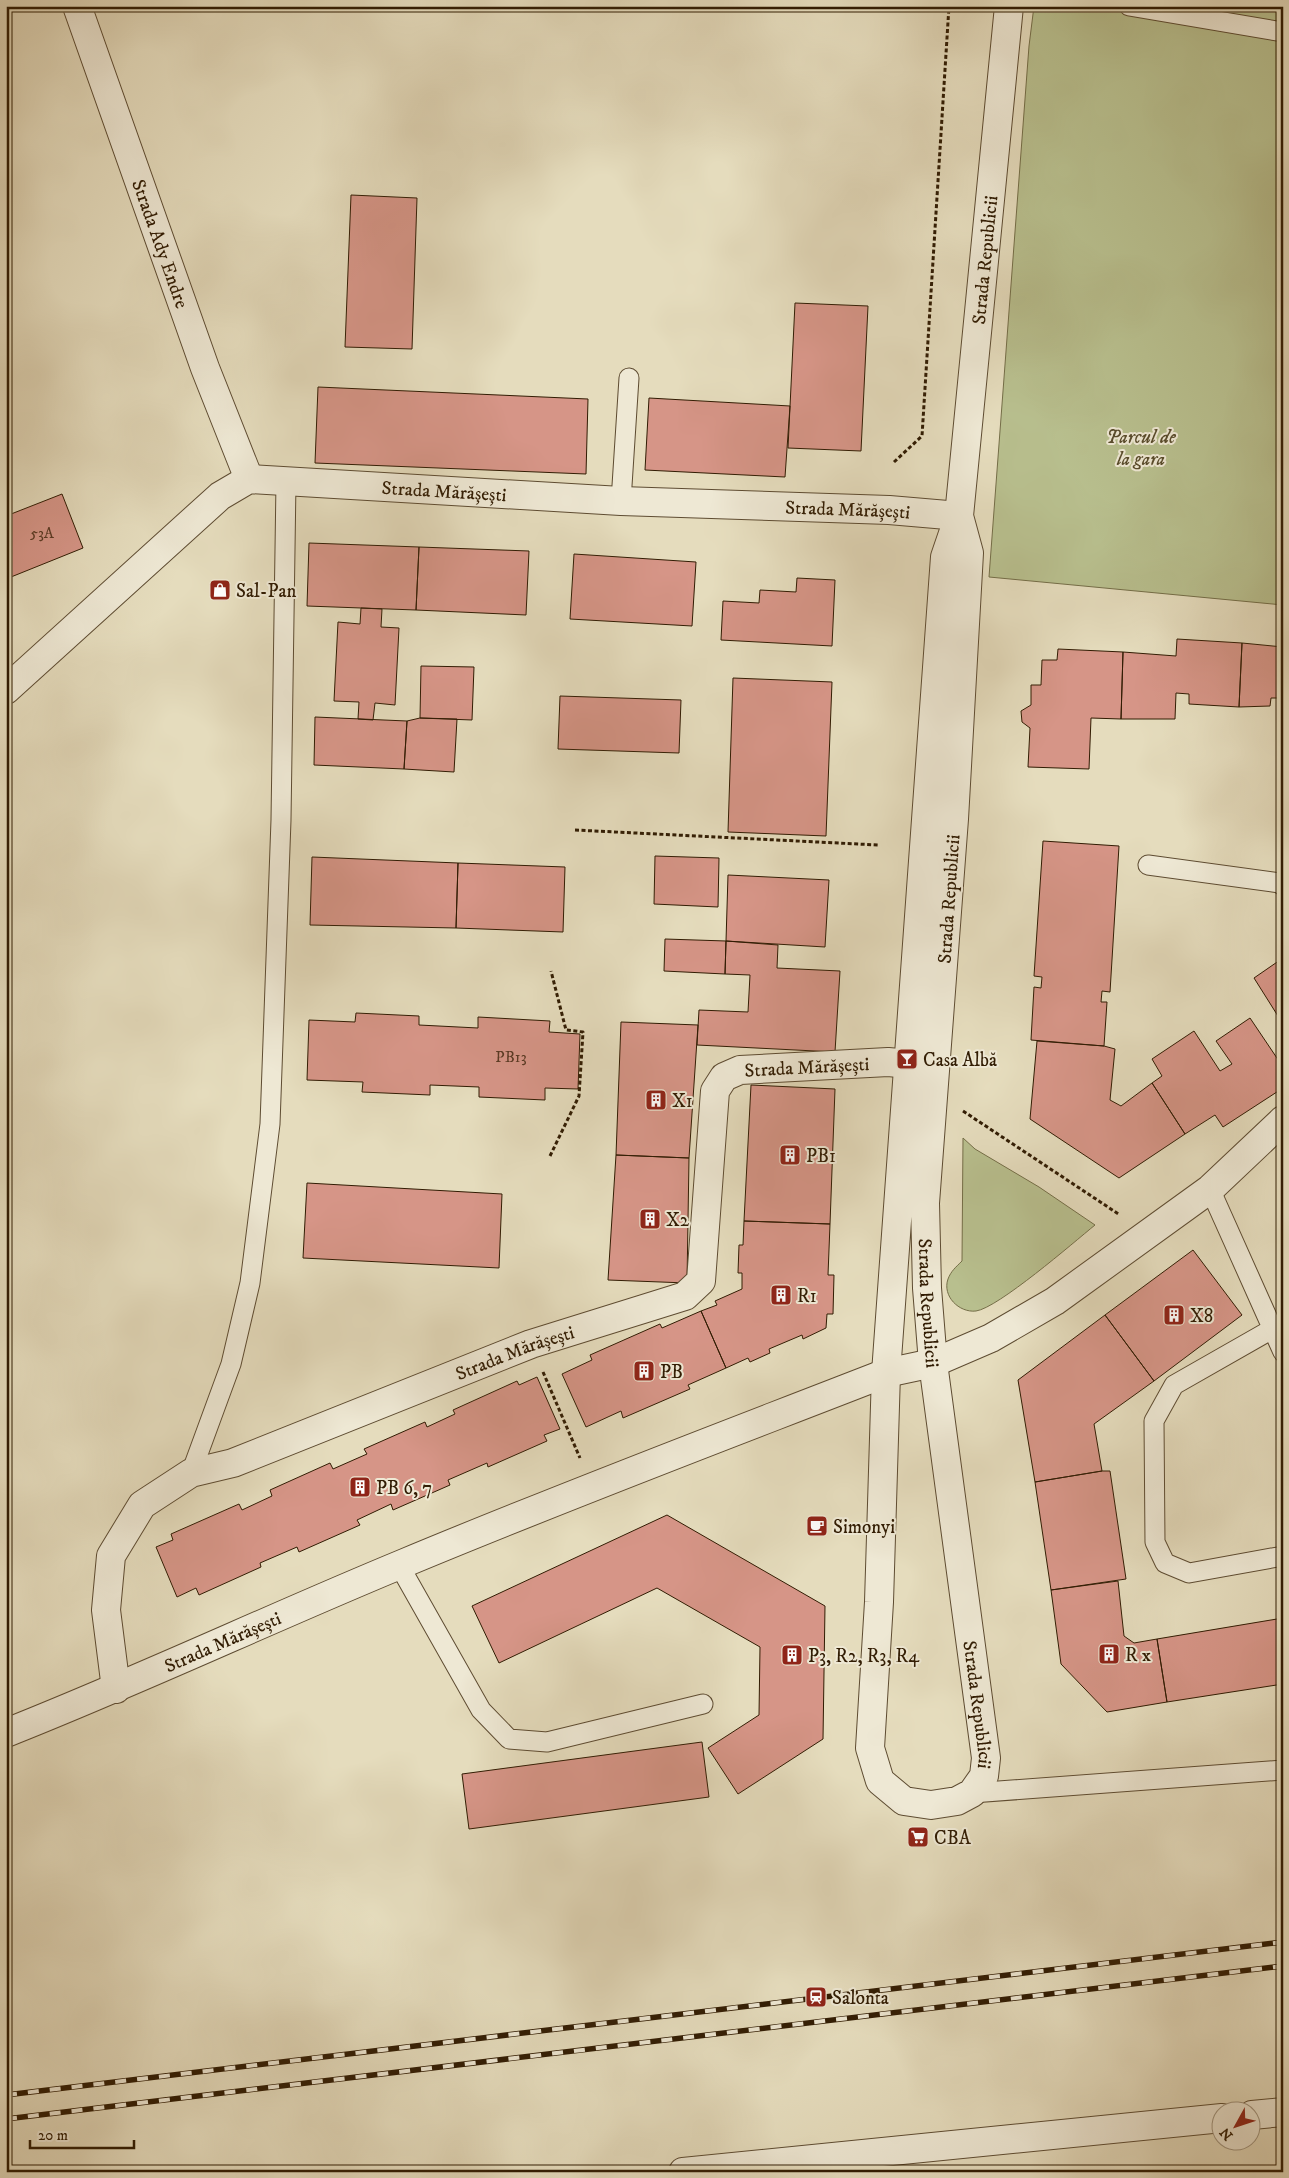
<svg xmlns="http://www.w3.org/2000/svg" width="1289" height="2178" font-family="'IM FELL DW Pica',serif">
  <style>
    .green { fill: #b8bf8e; stroke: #746e48 }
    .building { fill: #d69587; stroke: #311c03 }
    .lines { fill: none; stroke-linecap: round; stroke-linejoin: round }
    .service-casing { stroke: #5e4c32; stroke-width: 21 }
    .minor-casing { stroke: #5e4c32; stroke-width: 30 }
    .tertiary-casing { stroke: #5e4c32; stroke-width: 30 }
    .path { stroke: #311c03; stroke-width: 3; stroke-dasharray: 4 2.5; stroke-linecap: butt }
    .service { stroke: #eee8d4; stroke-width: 19 }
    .minor { stroke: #eee8d4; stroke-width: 28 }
    .tertiary { stroke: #eee8d4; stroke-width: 28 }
    .rail-casing { stroke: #311c03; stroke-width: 5.5 }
    .rail { stroke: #eee8d4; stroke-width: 4; stroke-dasharray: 11; stroke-linecap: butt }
    .labels { text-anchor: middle; stroke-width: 4; stroke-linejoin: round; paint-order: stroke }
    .number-label { font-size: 16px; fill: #5a3a24 }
    .street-label { font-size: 19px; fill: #311c03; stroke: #eee8d4 }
    .park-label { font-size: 19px; font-style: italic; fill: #5a4d2d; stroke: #eee8d4 }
    .poi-label { font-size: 19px; fill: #311c03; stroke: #eee8d4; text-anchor: start }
  </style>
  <rect width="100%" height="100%" fill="#e5dcbd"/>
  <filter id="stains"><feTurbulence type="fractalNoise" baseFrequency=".004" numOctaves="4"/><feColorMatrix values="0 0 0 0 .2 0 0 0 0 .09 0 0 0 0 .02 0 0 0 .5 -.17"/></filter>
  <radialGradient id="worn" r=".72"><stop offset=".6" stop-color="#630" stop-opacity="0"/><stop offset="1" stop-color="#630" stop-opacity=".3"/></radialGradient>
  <path class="green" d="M1034 6H1283V605L989 577 1029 46Z
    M963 1138 975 1149 1039 1187 1095 1225C1073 1243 998 1308 976 1311 959 1313 942 1296 948 1279 951 1271 956 1267 962 1261Z"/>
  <path class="building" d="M351 195 417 198 412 349 345 347Z
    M795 303 868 306 861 451 788 448Z
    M318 387 588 399 586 474 315 463Z
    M649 398 790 406 785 477 645 470Z
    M62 494 83 548 6 579V516Z
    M309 543 419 547 416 610 307 606Z
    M419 547 529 551 526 615 416 610Z
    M574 554 696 562 692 626 570 619Z
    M797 578 835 580 832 646 721 640 723 601 759 603 760 590 796 592Z
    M361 608 382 609 381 627 399 628 395 705 375 703 373 720 358 719 359 702 334 701 338 622 360 624Z
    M1177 639 1242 643 1239 707 1189 704V694L1176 693 1175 719H1121L1123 652 1176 656Z
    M1242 643 1283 647V714L1280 710V698H1271L1270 706 1239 707Z
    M1058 649 1123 652 1121 719 1091 718 1089 769 1028 767 1030 728 1022 722 1021 711 1031 705V685H1041L1042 660H1057Z
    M421 666 474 667 472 720 420 718Z
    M733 678 832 682 826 836 728 832Z
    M560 696 681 700 679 753 558 749Z
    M315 717 407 721 404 769 314 765Z
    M420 718 457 719 454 772 404 769 407 721Z
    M1043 841 1119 846 1110 992 1102 991 1101 1002H1107L1104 1046 1031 1040 1034 987 1041 988 1042 977 1034 976Z
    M655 856 719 858 718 907 654 904Z
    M312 857 458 863 456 928 310 925Z
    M458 863 565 867 563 932 456 928Z
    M728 875 829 880 825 947 726 941Z
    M665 939 726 941 725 974 664 971Z
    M726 941 778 945 777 968 840 971 835 1052 697 1045 699 1010 748 1012 750 975 725 974Z
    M1283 958V1024L1254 978Z
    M356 1013 419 1016V1025L478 1028V1017L550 1021 549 1032 580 1034 578 1089 545 1088V1100L479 1097V1087L430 1085V1095L362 1092 363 1082 307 1080 309 1020 355 1022Z
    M1250 1018 1283 1067V1088L1223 1127 1215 1115 1185 1134 1152 1083 1162 1076 1152 1059 1194 1031 1220 1071 1232 1064 1216 1041Z
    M621 1022 698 1025 689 1158 616 1155Z
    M1037 1041 1104 1046 1115 1049 1110 1100 1121 1106 1152 1083 1185 1134 1119 1178 1030 1119Z
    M751 1085 835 1089 830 1224 744 1221Z
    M616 1155 689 1158 687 1283 608 1280Z
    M307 1183 502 1194 499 1268 303 1258Z
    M744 1221 830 1224 828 1275H834L833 1314H827L826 1328 803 1339 802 1335 769 1349 770 1353 750 1362 748 1358 726 1368 701 1311 717 1305 715 1301 742 1289V1273H738L739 1245H743Z
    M1193 1250 1242 1315 1154 1381 1105 1315Z
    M701 1311 726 1368 688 1385 690 1389 623 1418 621 1411 586 1427 562 1374 592 1360 590 1355 660 1324 662 1328Z
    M1105 1315 1154 1381 1094 1424 1102 1471 1035 1482 1018 1380Z
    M537 1377 560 1429 544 1435 547 1441 488 1467 487 1463 448 1480 450 1485 393 1510 391 1504 357 1520 360 1525 299 1552 297 1547 260 1563 261 1567 199 1595 196 1588 177 1597 156 1547 173 1540 171 1534 239 1504 242 1510 272 1496 270 1490 330 1463 333 1469 367 1454 364 1449 425 1422 427 1427 455 1414 453 1410 517 1381 519 1385Z
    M1102 1471H1110L1126 1579 1051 1590 1035 1482Z
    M667 1515 825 1606 823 1739 738 1794 708 1748 759 1715 760 1647 657 1588 499 1663 472 1606Z
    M1118 1581 1124 1636 1134 1643 1157 1639 1167 1702 1107 1712 1061 1664 1051 1590Z
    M1283 1618V1684L1167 1702 1157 1639Z
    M702 1742 709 1797 469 1829 462 1774Z"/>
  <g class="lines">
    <g class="service-casing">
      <path id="service" d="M1129 6 1283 32
        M621 501 629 378
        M1148 865 1280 883 1283 886
        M1210 1189 1283 1352
        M1274 1328 1174 1385 1154 1421 1155 1542 1165 1563 1189 1573 1283 1556
        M191 1473 231 1364 250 1283 270 1124 281 820 286 482
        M399 1565 481 1710 509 1739 547 1742 703 1704
        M972 1793 1283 1770"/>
    </g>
    <g class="minor-casing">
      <g id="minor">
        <path id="s1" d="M77 6 205 368 249 479"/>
        <path id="s2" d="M6 690 220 496 249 479 621 501 889 510 959 516"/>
        <path d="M933 1363 991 1338 1055 1301 1210 1189 1283 1120"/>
        <path id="s3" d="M116 1689 106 1610 111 1556 142 1505 191 1473 233 1463 531 1344 685 1296 701 1281 715 1091 724 1077 740 1070 888 1062 910 1064"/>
        <path d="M1252 2115 1283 2112"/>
        <path d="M683 2172 1222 2118"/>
      </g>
    </g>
    <g class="tertiary-casing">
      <g id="tertiary">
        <path id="s4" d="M959 516 969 553 954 819 925 1203 927 1288 933 1363 986 1758 984 1776 972 1793 957 1801 931 1805 904 1801 880 1781 870 1748 879 1602 886 1373 945 557 959 516 1009 6"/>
        <path id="s5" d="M6 1733C140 1680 269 1619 402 1564 562 1497 724 1436 886 1373L933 1363"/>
      </g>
    </g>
    <path class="path" d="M894 462 922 436 949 6
      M575 830 878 845
      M963 1111 1120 1215
      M550 1156 579 1096 583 1032 566 1030 551 971
      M543 1372 580 1458"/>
    <use href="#service" class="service"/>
    <use href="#minor" class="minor"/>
    <use href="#tertiary" class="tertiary"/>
    <g class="rail-casing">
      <path id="rail" d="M6 2095 1283 1942
        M6 2119 1283 1966"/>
    </g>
    <use href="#rail" class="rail"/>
  </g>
  <defs>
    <g id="shop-square" transform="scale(1.125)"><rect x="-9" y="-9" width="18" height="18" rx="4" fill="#8f2418" stroke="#eee8d4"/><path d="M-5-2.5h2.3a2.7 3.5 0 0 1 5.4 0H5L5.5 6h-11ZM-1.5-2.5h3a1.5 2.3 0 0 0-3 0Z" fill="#fff"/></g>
    <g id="bar-square" transform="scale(1.125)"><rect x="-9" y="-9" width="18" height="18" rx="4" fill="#8f2418" stroke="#eee8d4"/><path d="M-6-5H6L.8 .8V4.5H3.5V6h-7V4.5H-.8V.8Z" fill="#fff"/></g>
    <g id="building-square" transform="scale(1.125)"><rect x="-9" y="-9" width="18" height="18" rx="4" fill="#8f2418" stroke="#eee8d4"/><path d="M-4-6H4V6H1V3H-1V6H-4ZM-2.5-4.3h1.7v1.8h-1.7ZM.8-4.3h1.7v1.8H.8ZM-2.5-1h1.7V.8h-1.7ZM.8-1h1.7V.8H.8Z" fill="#fff"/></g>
    <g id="cafe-square" transform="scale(1.125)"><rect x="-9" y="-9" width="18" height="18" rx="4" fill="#8f2418" stroke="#eee8d4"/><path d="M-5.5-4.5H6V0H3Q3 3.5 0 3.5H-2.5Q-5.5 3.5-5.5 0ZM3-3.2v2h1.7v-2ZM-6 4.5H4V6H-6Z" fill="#fff"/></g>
    <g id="supermarket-square" transform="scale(1.125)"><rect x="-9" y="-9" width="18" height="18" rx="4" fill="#8f2418" stroke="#eee8d4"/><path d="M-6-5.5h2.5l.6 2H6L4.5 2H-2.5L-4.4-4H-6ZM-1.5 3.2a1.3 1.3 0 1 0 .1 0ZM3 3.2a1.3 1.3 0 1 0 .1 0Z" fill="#fff"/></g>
    <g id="station-square" transform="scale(1.125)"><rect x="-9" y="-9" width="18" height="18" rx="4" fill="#8f2418" stroke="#eee8d4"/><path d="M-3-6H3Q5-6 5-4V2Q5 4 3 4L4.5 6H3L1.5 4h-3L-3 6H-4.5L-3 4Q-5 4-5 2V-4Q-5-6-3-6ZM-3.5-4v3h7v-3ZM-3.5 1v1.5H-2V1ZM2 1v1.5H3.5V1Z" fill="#fff"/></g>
  </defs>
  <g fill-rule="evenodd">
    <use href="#shop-square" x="220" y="590"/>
    <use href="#bar-square" x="907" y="1059"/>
    <use href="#building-square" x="656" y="1100"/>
    <use href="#building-square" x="790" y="1155"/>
    <use href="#building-square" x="650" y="1219"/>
    <use href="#building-square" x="781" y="1295"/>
    <use href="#building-square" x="1174" y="1315"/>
    <use href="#building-square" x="644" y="1371"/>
    <use href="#building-square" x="360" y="1487"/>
    <use href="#cafe-square" x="817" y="1526"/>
    <use href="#building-square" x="1109" y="1654"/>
    <use href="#building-square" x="792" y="1655"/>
    <use href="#supermarket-square" x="918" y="1837"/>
    <use href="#station-square" x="816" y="1997"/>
  </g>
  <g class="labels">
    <g class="number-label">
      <text x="42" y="538">53A</text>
      <text x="511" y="1062">PB13</text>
    </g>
    <g class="street-label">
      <text dy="7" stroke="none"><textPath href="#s1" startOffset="252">Strada Ady Endre</textPath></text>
      <text dy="7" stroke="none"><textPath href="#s4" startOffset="2918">Strada Republicii</textPath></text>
      <text dy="7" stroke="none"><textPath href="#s2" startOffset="518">Strada Mărășești</textPath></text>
      <text dy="7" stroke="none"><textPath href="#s2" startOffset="922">Strada Mărășești</textPath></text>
      <text transform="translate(948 899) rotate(-86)" y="7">Strada Republicii</text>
      <text dy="7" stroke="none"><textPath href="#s3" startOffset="1091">Strada Mărășești</textPath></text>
      <text dy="7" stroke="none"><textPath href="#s4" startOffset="790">Strada Republicii</textPath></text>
      <text dy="7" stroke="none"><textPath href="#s3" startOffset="598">Strada Mărășești</textPath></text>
      <text dy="7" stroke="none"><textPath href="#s5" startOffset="235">Strada Mărășești</textPath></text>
      <text dy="7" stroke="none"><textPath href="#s4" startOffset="1195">Strada Republicii</textPath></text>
    </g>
    <g class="park-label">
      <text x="1141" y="443">Parcul de<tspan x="1141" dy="22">la gara</tspan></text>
    </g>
    <g class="poi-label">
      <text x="236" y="597">Sal-Pan</text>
      <text x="923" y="1066">Casa Albă</text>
      <text x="672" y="1107">X1</text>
      <text x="806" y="1162">PB1</text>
      <text x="666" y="1226">X2</text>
      <text x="797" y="1302">R1</text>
      <text x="1190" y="1322">X8</text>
      <text x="660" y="1378">PB</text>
      <text x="376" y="1494">PB 6, 7</text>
      <text x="833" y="1533">Simonyi</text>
      <text x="1125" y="1661">R x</text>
      <text x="808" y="1662">P3, R2, R3, R4</text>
      <text x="934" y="1844">CBA</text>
      <text x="832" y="2004">Salonta</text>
    </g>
  </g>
  <rect width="1289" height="2178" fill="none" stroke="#e5dcbd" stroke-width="25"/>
  <rect x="8" y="8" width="1274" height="2163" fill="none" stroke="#311c03" stroke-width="2.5"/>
  <rect x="12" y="12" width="1264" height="2153" fill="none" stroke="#311c03"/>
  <g transform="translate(1236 2126) rotate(230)"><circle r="24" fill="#eee8d4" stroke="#a29680"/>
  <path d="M0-4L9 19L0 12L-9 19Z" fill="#8f2418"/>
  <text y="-8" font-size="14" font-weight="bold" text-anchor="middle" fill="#311c03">N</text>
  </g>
  <path d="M30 2140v8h104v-8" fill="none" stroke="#311c03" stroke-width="2.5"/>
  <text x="38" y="2140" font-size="15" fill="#311c03" stroke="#eee8d4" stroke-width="4" paint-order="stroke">20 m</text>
  <rect width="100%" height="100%" filter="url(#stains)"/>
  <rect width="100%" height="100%" fill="url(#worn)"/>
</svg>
